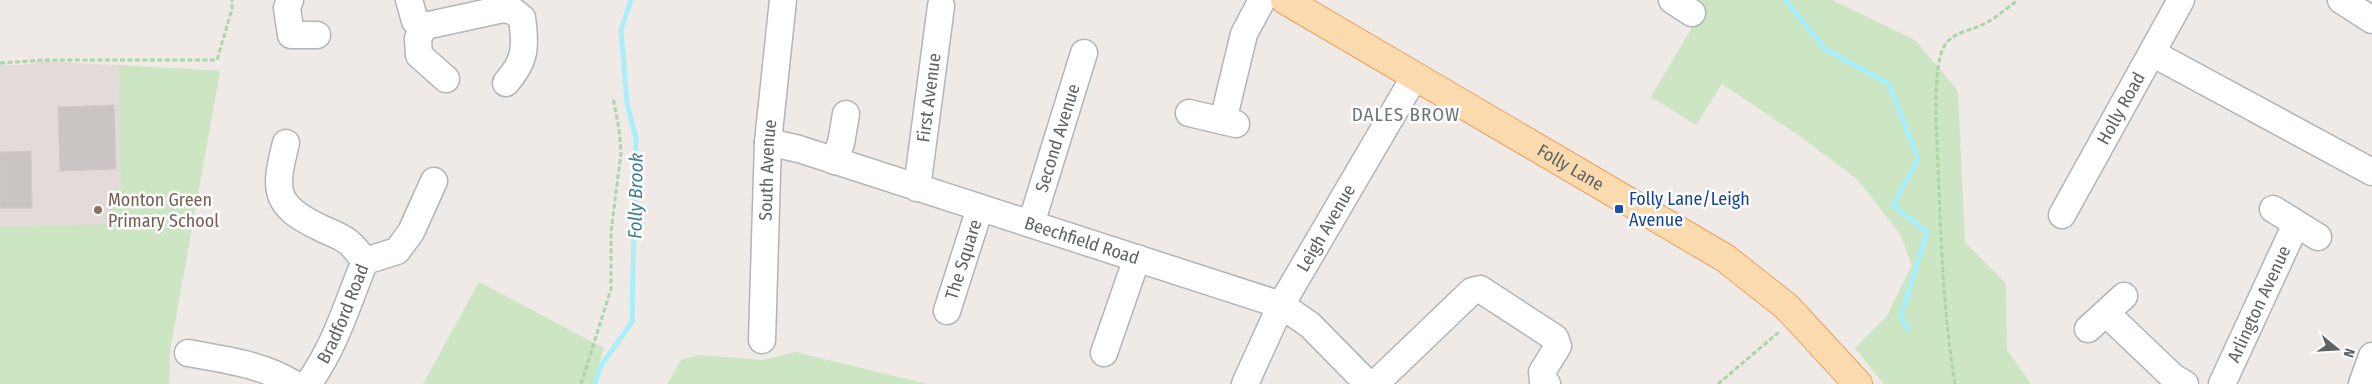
<svg xmlns="http://www.w3.org/2000/svg" width="2372" height="384" font-family="'Fira Sans Condensed',sans-serif">
  <style>
    .education { fill: #e2dbd7 }
    .green { fill: #cce5c3 }
    .lines { fill: none; stroke-linecap: round; stroke-linejoin: round }
    .stream { stroke: #a9eefb; stroke-width: 5 }
    .building { fill: #cac5c2; stroke: #d3cac4 }
    .minor-casing { stroke: #b1b5b7; stroke-width: 29 }
    .major-casing { stroke: #eb9f62; stroke-width: 30 }
    .path { stroke: #a8d6a7; stroke-width: 3; stroke-dasharray: 5 2.5; stroke-linecap: butt }
    .minor { stroke: #fff; stroke-width: 26 }
    .major { stroke: #fbdaae; stroke-width: 28 }
    .transit-dot { fill: #1a4fb4; stroke: #fff; stroke-width: 2 }
    .education-dot { fill: #8d6e63; stroke: #fff; stroke-width: 2 }
    .labels { text-anchor: middle; stroke-width: 5; stroke-linejoin: round; paint-order: stroke }
    .street-label { font-size: 18px; fill: #5d6365; stroke: #fff }
    .transit-label { font-size: 18px; fill: #164399; stroke: #fff; text-anchor: start }
    .education-label { font-size: 18px; fill: #785e54; stroke: #fff; text-anchor: start }
    .neighbourhood-label { font-size: 19px; letter-spacing: 1px; fill: #6e7577; stroke: #fff }
    .water-label { font-size: 19px; font-style: italic; fill: #3d7e93; stroke: #fff }
  </style>
  <rect width="100%" height="100%" fill="#efeae5"/>
  <path class="education" d="M41 61 220 71 170 350 169 384H0V65H25Z"/>
  <path class="green" d="M1690 0H1832L1915 40 1958 91 1965 242 2006 284 2007 350 2031 384H1884L1855 348 1887 316 1912 265 1900 234 1858 180 1801 137 1722 84 1696 125 1651 97 1703 9Z
    M119 65 220 71 170 350 169 384H0V227L112 224V190L121 189Z
    M479 282 604 348 593 384H423Z
    M795 352 928 384H667L681 360 697 355 763 360Z"/>
  <g class="lines">
    <path class="stream" d="M1785 0 1825 49 1889 84 1918 159 1893 205 1927 232 1901 316 1907 329
      M595 384 600 367 632 322 636 138 627 103 621 30 631 0"/>
  </g>
  <path class="building" d="M114 105 116 169 60 171 58 107Z
    M31 151 32 208H0V152Z"/>
  <g class="lines">
    <g class="minor-casing">
      <g id="minor">
        <path d="M290 0 287 8 291 35H317"/>
        <path d="M409 0 415 21 425 26 503 9 513 11 522 18C526 47 526 60 506 83"/>
        <path d="M1672 0 1692 13"/>
        <path d="M2341 0 2372 20"/>
        <path d="M425 26 418 38 419 55 446 79"/>
        <path d="M2152 53 2372 172"/>
        <path d="M1189 113 1236 124"/>
        <path d="M1223 121 1244 34 1262 0"/>
        <path id="s1" d="M768 142 799 149 1281 305 1310 325 1368 384"/>
        <path d="M286 143C274 190 273 205 319 227 328 232 339 235 347 241 354 246 360 255 365 261"/>
        <path d="M834 161 841 143 846 114"/>
        <path id="s2" d="M917 188 941 6"/>
        <path d="M2273 209 2318 237"/>
        <path id="s3" d="M2062 215 2181 0"/>
        <path id="s4" d="M1031 224 1084 53"/>
        <path id="s5" d="M947 311 980 208"/>
        <path d="M2106 313 2173 377 2185 384"/>
        <path d="M2088 329 2124 296"/>
        <path id="s6" d="M762 340 768 142 783 0"/>
        <path d="M188 353C225 360 262 364 294 384"/>
        <path d="M1104 353 1137 258"/>
        <path id="s7" d="M308 384C336 345 347 304 365 261L397 251 411 232 434 181"/>
        <path id="s8" d="M1245 384 1281 305 1415 76"/>
        <path d="M1375 384 1472 291 1480 289 1555 338 1558 346 1542 372 1543 381 1547 384"/>
        <path id="s9" d="M2222 384 2296 224"/>
        <path d="M2362 384 2372 356"/>
      </g>
    </g>
    <g class="major-casing">
      <g id="major">
        <path id="s10" d="M1285 0 1725 258 1787 307 1858 384"/>
      </g>
    </g>
    <path class="path" d="M0 63 44 60H217L232 9V0
      M581 384 611 289V232L621 153 619 129 613 97
      M1718 384 1780 331
      M1955 384C1943 312 1941 238 1938 165 1937 140 1931 65 1945 45 1954 31 1971 31 1984 24 1996 18 2007 8 2018 0"/>
    <use href="#minor" class="minor"/>
    <use href="#major" class="major"/>
  </g>
  <rect class="transit-dot" x="1614" y="204" width="10" height="10" rx="2.5"/>
  <circle class="education-dot" cx="98" cy="210" r="5"/>
  <g class="labels">
    <g class="street-label">
      <text dy="6" stroke="none"><textPath href="#s2" startOffset="91">First Avenue</textPath></text>
      <text dy="6" stroke="none"><textPath href="#s3" startOffset="122">Holly Road</textPath></text>
      <text dy="6" stroke="none"><textPath href="#s4" startOffset="90">Second Avenue</textPath></text>
      <text dy="6" stroke="none"><textPath href="#s10" startOffset="331">Folly Lane</textPath></text>
      <text dy="6" stroke="none"><textPath href="#s6" startOffset="170">South Avenue</textPath></text>
      <text dy="6" stroke="none"><textPath href="#s8" startOffset="176">Leigh Avenue</textPath></text>
      <text dy="6" stroke="none"><textPath href="#s1" startOffset="329">Beechfield Road</textPath></text>
      <text dy="6" stroke="none"><textPath href="#s5" startOffset="54">The Square</textPath></text>
      <text dy="6" stroke="none"><textPath href="#s9" startOffset="88">Arlington Avenue</textPath></text>
      <text dy="6" stroke="none"><textPath href="#s7" startOffset="79">Bradford Road</textPath></text>
    </g>
    <g class="transit-label">
      <text x="1629" y="205">Folly Lane/Leigh<tspan x="1629" dy="21">Avenue</tspan></text>
    </g>
    <g class="education-label">
      <text x="108" y="206">Monton Green<tspan x="108" dy="21">Primary School</tspan></text>
    </g>
    <g class="neighbourhood-label">
      <text x="1406" y="121">DALES BROW</text>
    </g>
    <g class="water-label">
      <text transform="translate(635 196) rotate(-89)" y="7">Folly Brook</text>
    </g>
  </g>
  <g transform="translate(2337 349) rotate(108)" stroke="#ffffff" stroke-width="4" paint-order="stroke">
  <path d="M0-4L9 19L0 12L-9 19Z" fill="#5d6365"/>
  <text y="-8" font-size="14" font-weight="bold" text-anchor="middle" fill="#5d6365">N</text>
  </g>
</svg>
